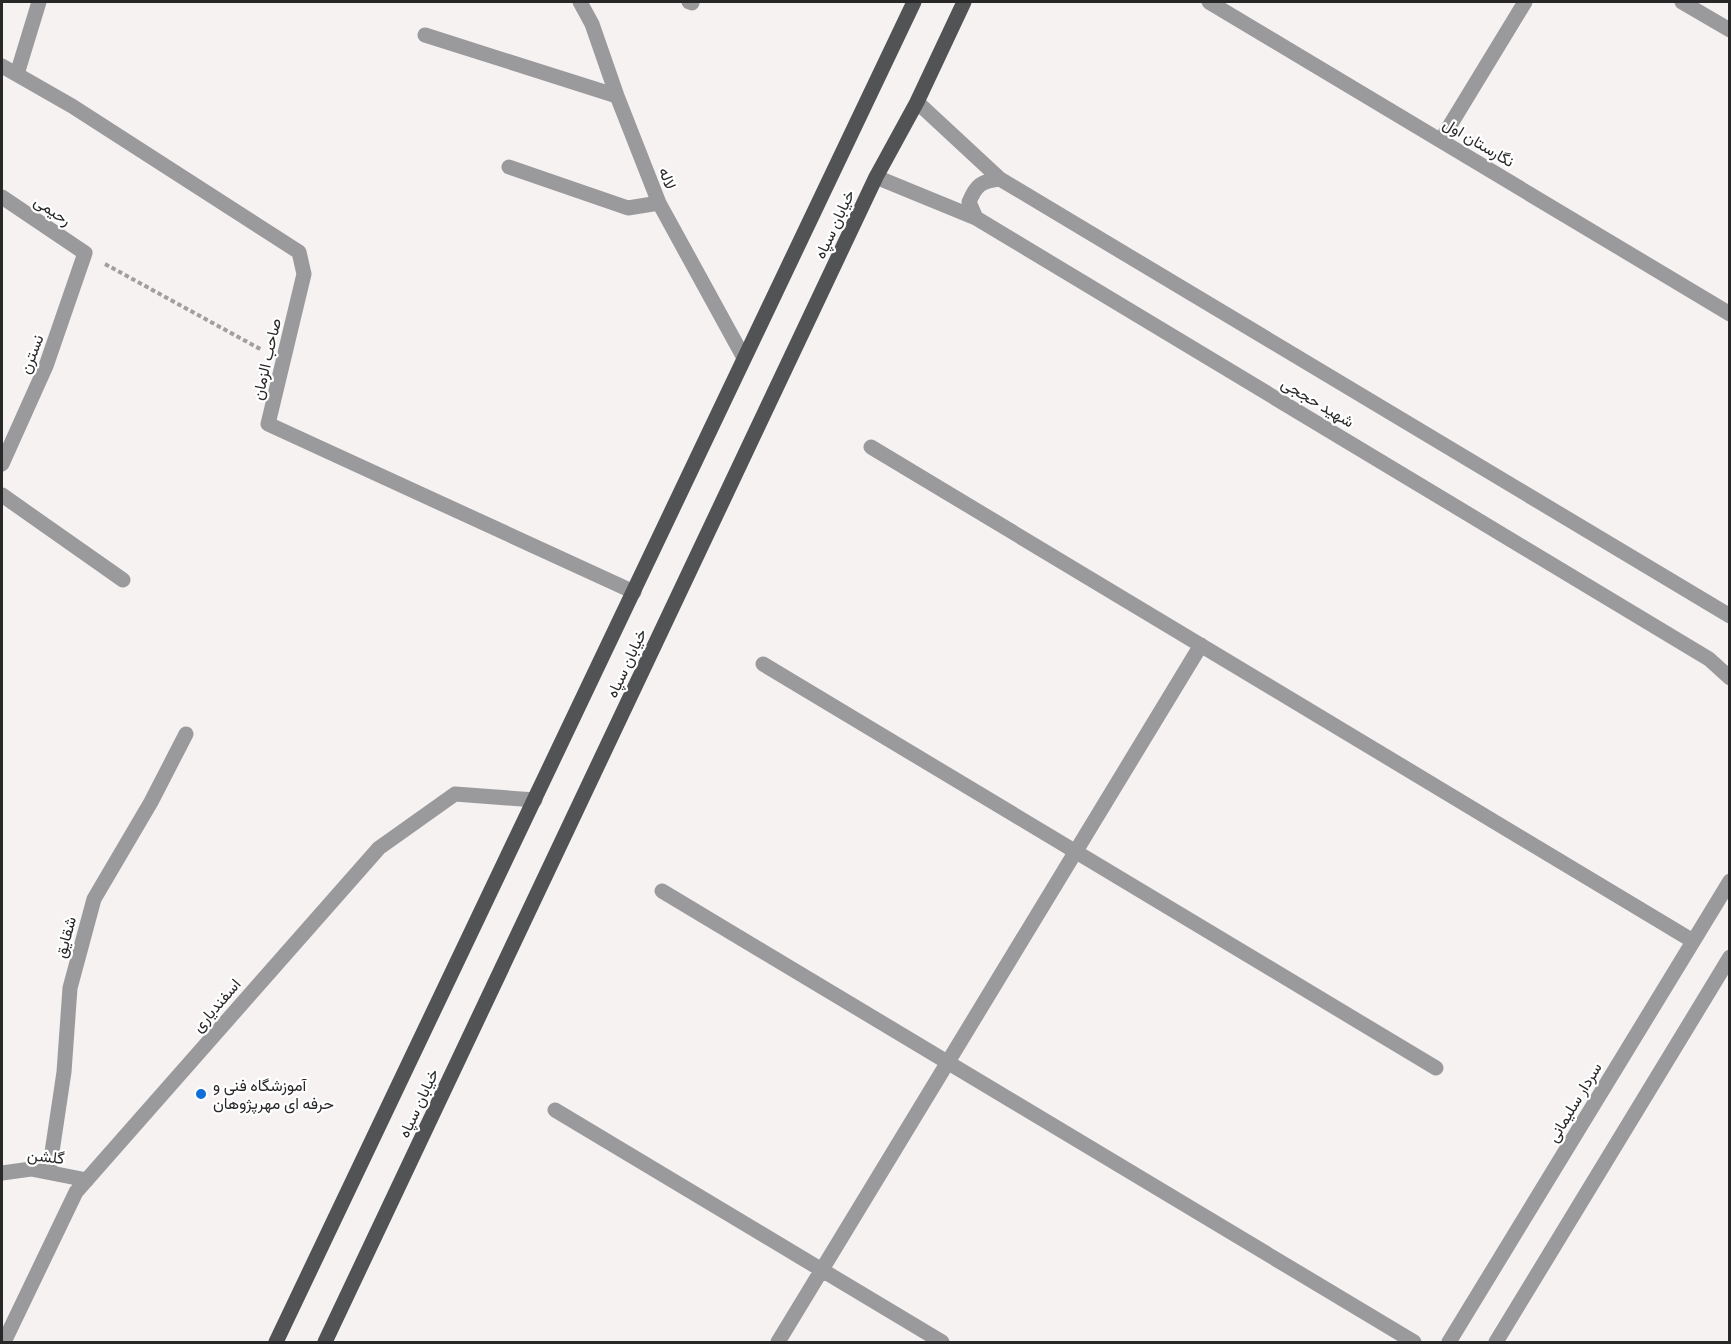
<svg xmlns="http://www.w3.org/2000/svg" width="1731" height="1344" font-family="'Titillium Web',Vazirmatn,sans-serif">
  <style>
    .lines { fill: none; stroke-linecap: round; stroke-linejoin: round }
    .path { stroke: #a19e9e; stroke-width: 4; stroke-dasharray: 4.5 3; stroke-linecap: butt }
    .minor { stroke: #9a9a9c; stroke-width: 15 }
    .major { stroke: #515355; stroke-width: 15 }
    .poi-dot { fill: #0e6fd8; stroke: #fff; stroke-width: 2 }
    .labels { text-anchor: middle; stroke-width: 4.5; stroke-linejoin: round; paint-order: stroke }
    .street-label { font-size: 16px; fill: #292828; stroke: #fff }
    .poi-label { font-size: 16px; fill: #292828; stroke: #fff; text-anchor: start }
  </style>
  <rect width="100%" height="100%" fill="#f7f2f2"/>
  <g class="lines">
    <path class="path" d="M105 264 262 350"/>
    <path class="minor" d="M580 2 592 24 617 96 659 203 744 358
      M689 2 692 3
      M1209 2 1730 314
      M1682 2 1730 30
      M425 35 617 96
      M2 66 72 106 299 252 304 274 268 424 634 592
      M17 74 39 2
      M917 102 1000 179 1730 616
      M1441 140 1525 2
      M509 167 628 208 659 203
      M876 177 976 218 1709 659 1730 678
      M2 197 85 253 46 366 2 464
      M976 218 969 202C976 185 981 181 1000 179
      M871 447 1693 941
      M2 495 123 580
      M763 664 1436 1068
      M662 891 1414 1342
      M555 1110 942 1342
      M49 1172 64 1072 70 988 94 899 151 802 186 734
      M2 1173 31 1169 87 1180
      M4 1342 76 1192 379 848 455 794 535 800
      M778 1342 1201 645
      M1449 1342 1730 881
      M1496 1342 1730 957"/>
    <path class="major" d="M276 1342 914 2
      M325 1342 876 177 917 102 964 2"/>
  </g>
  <circle class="poi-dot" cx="201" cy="1094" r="6"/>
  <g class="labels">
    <g class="street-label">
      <text transform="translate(1479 142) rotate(31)" y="6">نگارستان اول</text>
      <text transform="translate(668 178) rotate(69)" y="6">لاله</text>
      <text transform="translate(53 210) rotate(34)" y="6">رحیمی</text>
      <text transform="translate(834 224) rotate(-65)" y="6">خیابان سپاه</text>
      <text transform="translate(31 354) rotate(-69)" y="6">نسترن</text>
      <text transform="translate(266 359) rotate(-77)" y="6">صاحب الزمان</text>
      <text transform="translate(1318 402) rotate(31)" y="6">شهید حججی</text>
      <text transform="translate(626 663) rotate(-65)" y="6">خیابان سپاه</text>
      <text transform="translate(65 937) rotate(-75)" y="6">شقایق</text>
      <text transform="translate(216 1005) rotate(-49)" y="6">اسفندیاری</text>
      <text transform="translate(1574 1102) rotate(-59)" y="6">سردار سلیمانی</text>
      <text transform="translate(418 1103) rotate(-65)" y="6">خیابان سپاه</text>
      <text transform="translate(46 1156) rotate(6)" y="6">گلشن</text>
    </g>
    <g class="poi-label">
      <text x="213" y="1091">آموزشگاه فنی و<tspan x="213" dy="18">حرفه ای مهرپژوهان</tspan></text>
    </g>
  </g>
  <rect width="1731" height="1344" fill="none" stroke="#292828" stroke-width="6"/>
</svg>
